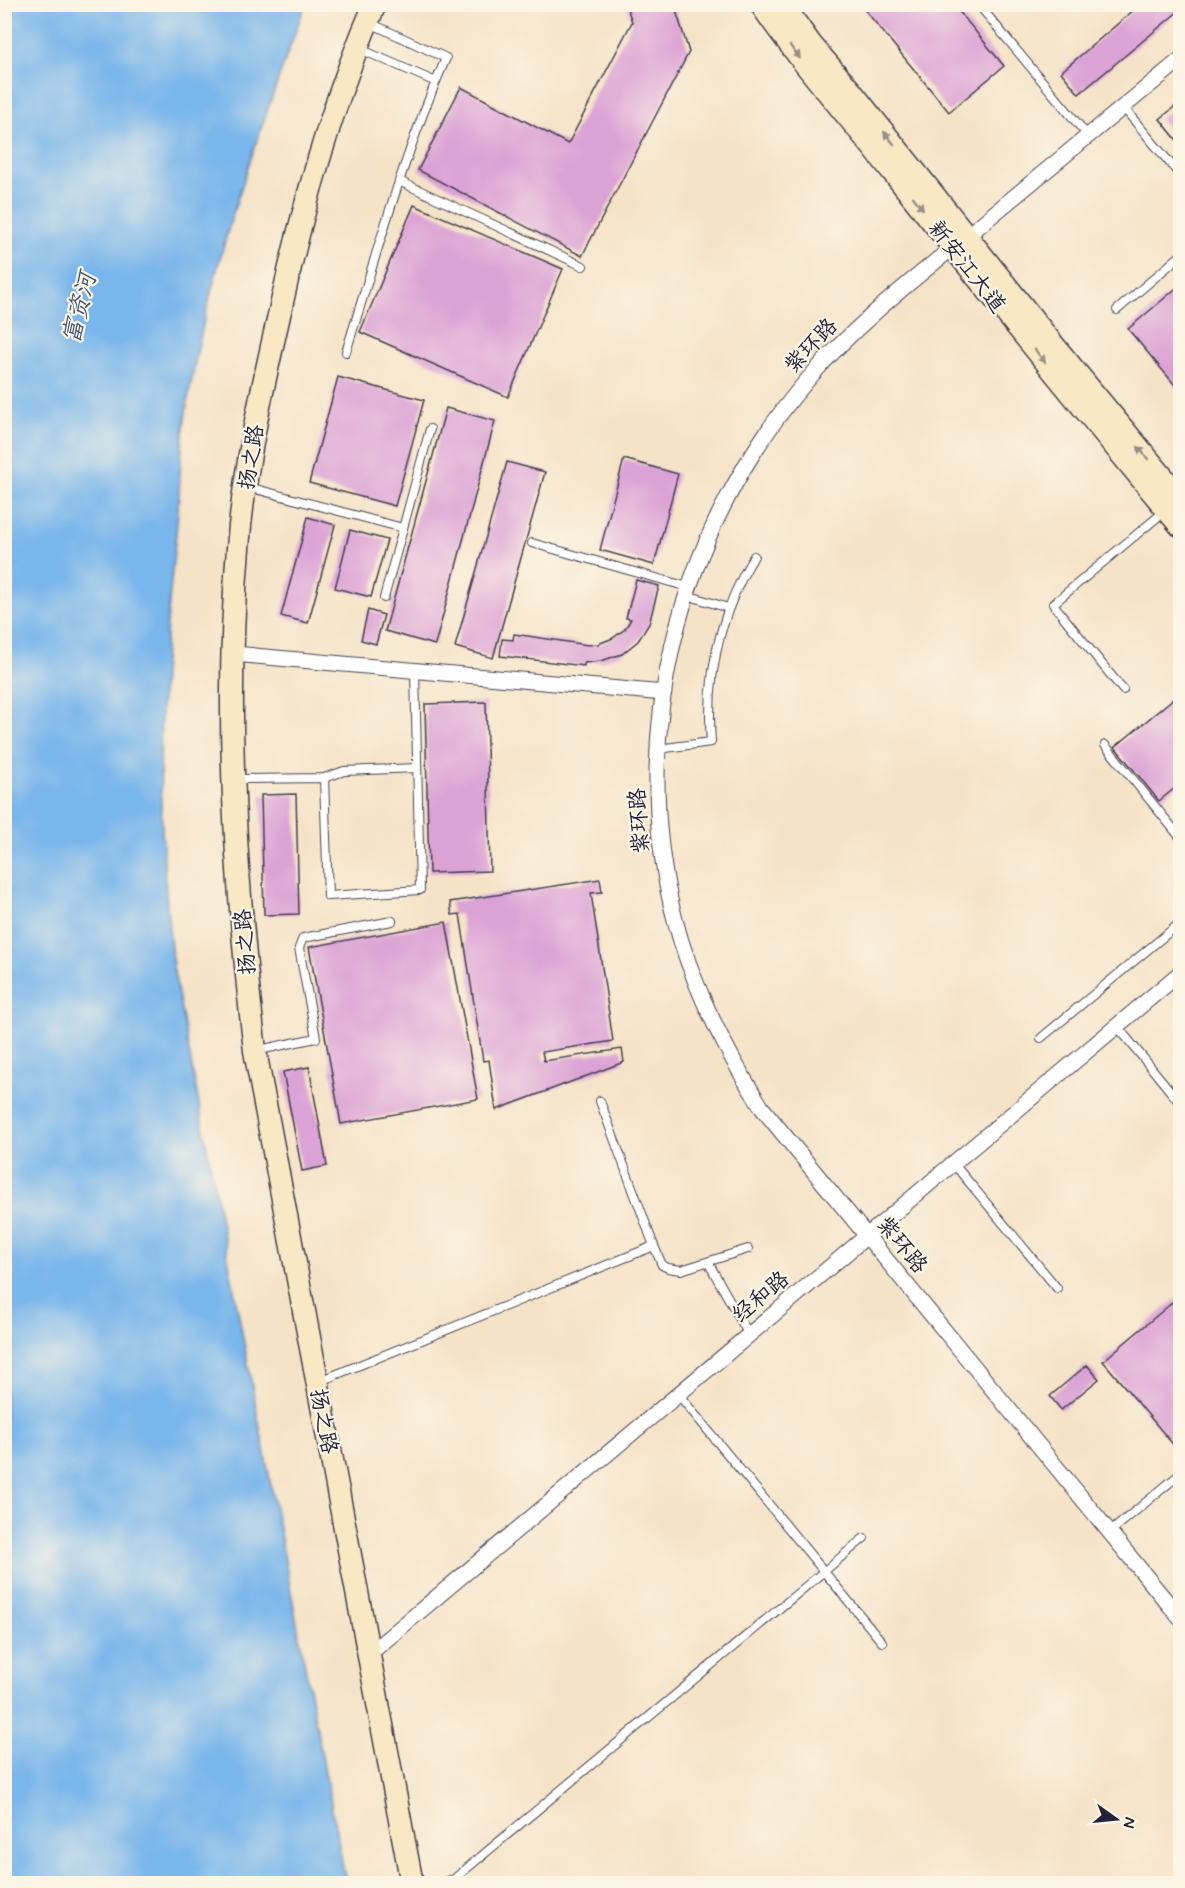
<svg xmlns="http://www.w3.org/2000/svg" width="1185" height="1888" font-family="Mynerve,'LXGW WenKai TC',sans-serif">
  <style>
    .water { fill: #79b6eb; stroke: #4e6c93; stroke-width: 1.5 }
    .building { fill: #dba2d5 }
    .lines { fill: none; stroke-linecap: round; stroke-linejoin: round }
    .lane-casing { stroke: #423f50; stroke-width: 10 }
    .street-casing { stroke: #423f50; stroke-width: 17 }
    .secondary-casing { stroke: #423f50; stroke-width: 25 }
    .lane { stroke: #fff; stroke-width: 8 }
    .street { stroke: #fff; stroke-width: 15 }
    .secondary { stroke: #f8e8c3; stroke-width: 22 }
    .oneway { fill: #988f86 }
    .labels { text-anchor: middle; stroke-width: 4.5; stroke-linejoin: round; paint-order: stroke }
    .street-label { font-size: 22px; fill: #22223b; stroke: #fcf5e5 }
    .water-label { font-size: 24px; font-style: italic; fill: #405679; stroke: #fcf5e5 }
  </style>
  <rect width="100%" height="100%" fill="#fcf5e5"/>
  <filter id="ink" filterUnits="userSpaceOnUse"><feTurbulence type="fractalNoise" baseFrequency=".0167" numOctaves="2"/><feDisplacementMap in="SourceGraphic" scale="12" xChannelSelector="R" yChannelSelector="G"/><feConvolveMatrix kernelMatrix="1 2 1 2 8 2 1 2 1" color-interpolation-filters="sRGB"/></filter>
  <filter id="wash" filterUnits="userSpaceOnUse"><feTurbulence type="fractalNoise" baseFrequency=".008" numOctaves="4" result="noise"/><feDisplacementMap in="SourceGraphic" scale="24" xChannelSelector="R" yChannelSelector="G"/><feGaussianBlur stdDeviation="1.35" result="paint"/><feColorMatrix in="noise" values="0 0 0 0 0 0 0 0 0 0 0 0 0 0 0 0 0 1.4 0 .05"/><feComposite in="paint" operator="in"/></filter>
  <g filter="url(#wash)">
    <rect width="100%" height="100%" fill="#f5e3c8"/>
    <path class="water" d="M5 4 305 5C266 113 226 221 201 334 193 370 185 408 182 445 180 472 179 498 177 524 171 580 165 635 162 691 157 783 163 875 173 967L346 1883H5Z"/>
    <g id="blocks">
      <path class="building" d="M626 4H674L689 52 582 256 418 170 461 87 568 144 632 22Z
        M860 4H953L1004 66 949 112Z
        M1141 4H1180V10L1079 94 1061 72Z
        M1180 102V144L1160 119Z
        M414 205 563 269 508 397 360 332Z
        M1180 285V391L1128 329Z
        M338 377 424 400 395 506 309 483Z
        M446 408 495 421 435 645 385 631Z
        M624 459 678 474 654 565 600 550Z
        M507 462 545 472 493 658 455 647Z
        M308 517 335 525 308 623 281 616Z
        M350 530 387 540 371 597 335 588Z
        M636 580 659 586 649 624 638 641 622 654 601 661 584 663V666L500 656 502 639 513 640 514 634 588 645 598 644 613 638 625 629 631 619 626 618Z
        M368 610 384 615 376 644 361 640Z
        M1180 693V784L1159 801 1115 747Z
        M486 702 490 871 429 873 425 704Z
        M296 794 299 914 264 915 261 795Z
        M600 879 602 892 591 893 613 1041 542 1052 544 1061 622 1049 624 1062 496 1110 489 1060 483 1061 460 914 452 915 450 902Z
        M446 922 478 1099 341 1124 309 947Z
        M309 1067 327 1166 302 1171 283 1072Z
        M1180 1296V1444L1176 1448 1103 1361Z
        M1087 1365 1099 1379 1061 1410 1050 1396Z"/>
    </g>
  </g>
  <g filter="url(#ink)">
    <use href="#blocks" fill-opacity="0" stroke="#423f50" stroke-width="1.5"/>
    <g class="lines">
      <g class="lane-casing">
        <path id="lane" d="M978 4 1088 136
          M360 49 436 82
          M1123 107 1180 175
          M399 181 583 266
          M1117 310 1180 256
          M346 352C377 253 404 153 446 58L370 23
          M248 487 403 528
          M532 543 688 587
          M687 595 728 608
          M384 598 430 429
          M1123 690 1053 604 1166 510
          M1105 745 1180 837
          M658 749 711 742C706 675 719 614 754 556
          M324 778 328 896 420 890 415 670
          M237 779 324 778 344 771 417 768
          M1117 1026 1180 1103
          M1041 1038 1180 923
          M259 1050 316 1038 299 948 303 938 392 921
          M953 1163 1057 1288
          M654 1246 662 1265 668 1268 681 1270 748 1249
          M708 1262 749 1335
          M320 1381 654 1246 600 1101
          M678 1394 882 1642
          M1110 1532 1180 1474
          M438 1884 454 1879 864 1538"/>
      </g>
      <g class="street-casing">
        <path id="street" d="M1180 60C1108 120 1035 179 962 240 909 283 855 325 810 377 677 529 621 746 681 941 700 1001 728 1055 762 1108L1180 1618
          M234 654 664 693
          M369 1654 1180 973"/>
      </g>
      <g class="secondary-casing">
        <path id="secondary" d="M375 4C336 93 309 185 287 280 267 369 245 457 238 548 224 715 236 886 255 1051L412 1884
          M761 4C801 63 849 116 893 172 988 291 1083 408 1180 525
          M782 4 811 45 853 94 1050 341 1180 498"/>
      </g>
      <use href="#lane" class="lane"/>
      <use href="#street" class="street"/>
      <use href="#secondary" class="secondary"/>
    </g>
    <defs><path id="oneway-solid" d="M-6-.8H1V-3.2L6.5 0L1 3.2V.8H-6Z" transform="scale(1.5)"/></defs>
    <g class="oneway">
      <use href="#oneway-solid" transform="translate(795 52) rotate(52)"/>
      <use href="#oneway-solid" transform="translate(889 138) rotate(-129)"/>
      <use href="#oneway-solid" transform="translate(918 203) rotate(51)"/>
      <use href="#oneway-solid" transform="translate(1040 356) rotate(51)"/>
      <use href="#oneway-solid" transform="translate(1143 453) rotate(-130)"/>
    </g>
  </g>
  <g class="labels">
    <g class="street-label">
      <text transform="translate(968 266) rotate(52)" y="8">新安江大道</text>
      <text transform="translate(810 345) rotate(-47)" y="8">紫环路</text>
      <text transform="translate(250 457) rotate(-81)" y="8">扬之路</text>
      <text transform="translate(638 821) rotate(-94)" y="8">紫环路</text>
      <text transform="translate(244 942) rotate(-95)" y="8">扬之路</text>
      <text transform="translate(903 1244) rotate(51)" y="8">紫环路</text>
      <text transform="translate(760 1296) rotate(-40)" y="8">经和路</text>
      <text transform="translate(325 1421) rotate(79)" y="8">扬之路</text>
    </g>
    <g class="water-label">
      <text transform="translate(79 308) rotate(-76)" y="8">富资河</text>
    </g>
  </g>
  <rect width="1185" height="1888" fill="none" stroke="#fcf5e5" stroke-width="24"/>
  <g transform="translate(1116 1819) rotate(105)" stroke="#fcf5e5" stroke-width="4.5" paint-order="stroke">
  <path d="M0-4.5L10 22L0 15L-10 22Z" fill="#22223b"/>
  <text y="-9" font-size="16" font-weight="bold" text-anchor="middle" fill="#22223b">N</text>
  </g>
</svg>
